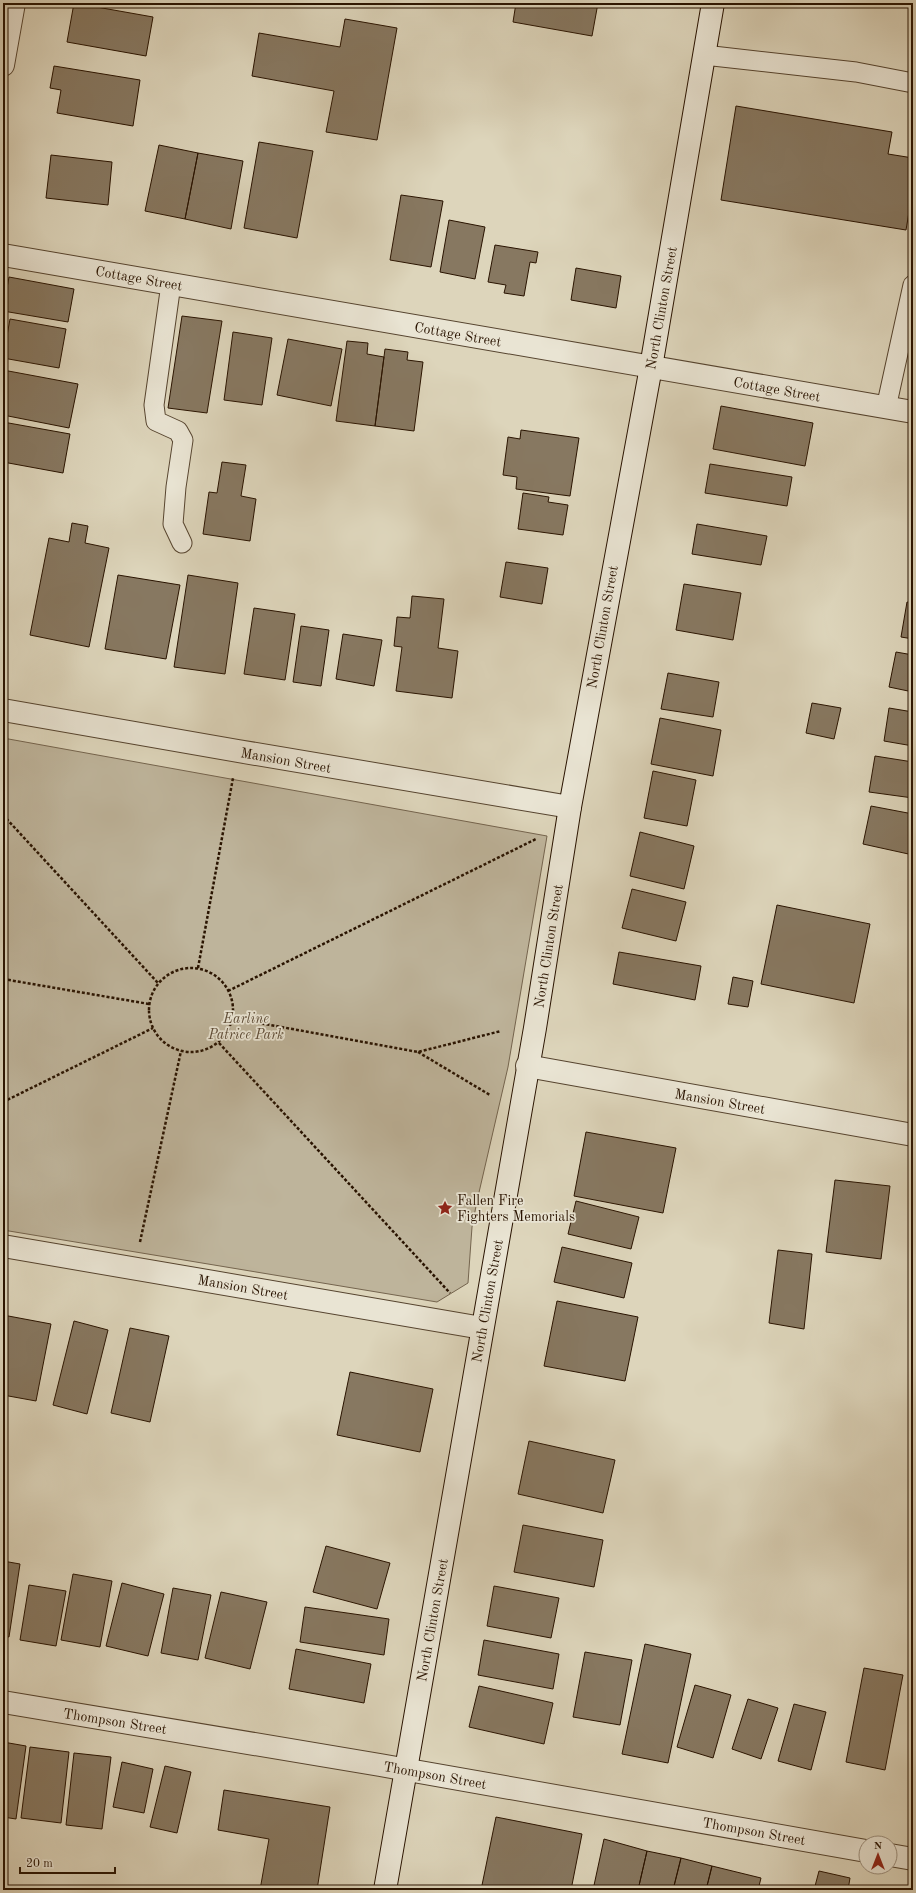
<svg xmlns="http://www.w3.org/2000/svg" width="916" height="1893" font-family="'Old Standard TT',serif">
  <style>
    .green { fill: #beb49b; stroke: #74644e }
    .building { fill: #877861; stroke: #291300 }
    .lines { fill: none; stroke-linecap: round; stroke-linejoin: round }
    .lane-casing { stroke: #56442f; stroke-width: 21 }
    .street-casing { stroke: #56442f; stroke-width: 24 }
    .secondary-casing { stroke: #291300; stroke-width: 24 }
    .path { stroke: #291300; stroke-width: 2.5; stroke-dasharray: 3 2; stroke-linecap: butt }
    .lane { stroke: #e9e4d3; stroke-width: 19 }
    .street { stroke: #e9e4d3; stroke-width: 22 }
    .secondary { stroke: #e9e4d3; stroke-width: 22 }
    .labels { text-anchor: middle; stroke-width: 3.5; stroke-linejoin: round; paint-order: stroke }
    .street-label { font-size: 14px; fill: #291300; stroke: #e9e4d3 }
    .park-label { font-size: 14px; font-style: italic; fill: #5d4b36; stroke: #e9e4d3 }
    .poi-label { font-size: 14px; fill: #291300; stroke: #e9e4d3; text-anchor: start }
  </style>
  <rect width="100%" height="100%" fill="#ddd5bb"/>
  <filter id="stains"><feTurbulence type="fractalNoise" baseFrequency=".005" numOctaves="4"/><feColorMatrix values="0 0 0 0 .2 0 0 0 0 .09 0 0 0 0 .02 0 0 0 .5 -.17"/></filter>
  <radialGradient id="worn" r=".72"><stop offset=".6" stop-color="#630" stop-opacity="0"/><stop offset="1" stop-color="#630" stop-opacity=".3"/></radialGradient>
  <path class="green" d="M3 738 547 836 508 1067 477 1201 472 1227 468 1283 437 1302 3 1230Z"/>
  <path class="building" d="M74 3 153 17 146 56 67 42Z
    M516 3H598L592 36 513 22Z
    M345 19 397 28 377 140 326 132 334 91 252 76 259 33 340 47Z
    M54 66 140 80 133 126 57 113 61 90 50 88Z
    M736 106 892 132 888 154 913 158V188L906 230 721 200Z
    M259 142 313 151 297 238 244 228Z
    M159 145 198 153 185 219 145 211Z
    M198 153 243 161 231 229 185 219Z
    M51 155 112 162 108 205 46 198Z
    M401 195 443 201 431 267 390 260Z
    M449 220 485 227 475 279 440 272Z
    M495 245 538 252 536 263 530 262 524 296 504 293 506 285 488 282Z
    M576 268 621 276 616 308 571 300Z
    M9 277 74 289 68 322 3 311Z
    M182 316 222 321 207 413 168 408Z
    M10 319 66 329 59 368 3 358Z
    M233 332 272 338 262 405 224 400Z
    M288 339 342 349 331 406 277 395Z
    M347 341 368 343 367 354 384 357 375 426 336 421Z
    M385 349 408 352 407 360 423 362 414 431 375 426Z
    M3 370 78 384 69 428 3 415Z
    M721 406 813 423 805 466 713 449Z
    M3 422 70 434 63 473 3 462Z
    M521 430 579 438 570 496 516 489 517 477 503 475 508 437 520 439Z
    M222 462 246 465 241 496 256 499 250 541 203 534 209 492 217 493Z
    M710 464 792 477 787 506 705 493Z
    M523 493 549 497 548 502 568 505 563 535 518 529Z
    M72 523 88 526 85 543 109 548 89 647 30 635 49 538 69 542Z
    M697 524 767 536 761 565 692 554Z
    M506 562 548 568 542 604 500 597Z
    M118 575 180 585 166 659 105 649Z
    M188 575 238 583 225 674 174 667Z
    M684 584 741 593 733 640 676 630Z
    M412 596 444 599 438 648 458 651 452 698 396 691 402 647 394 646 397 617 410 618Z
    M907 602 913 603V639L901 637Z
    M254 608 295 614 285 680 244 674Z
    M301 626 329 630 321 686 293 682Z
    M343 634 382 640 374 686 336 679Z
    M896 652 913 655V692L889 687Z
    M668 673 719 682 713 717 661 709Z
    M812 703 841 708 834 739 806 733Z
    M889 708 913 712V746L884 741Z
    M660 718 721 730 713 776 651 764Z
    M875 756 913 762V798L869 792Z
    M653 771 696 780 687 826 644 818Z
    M871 806 913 814V855L863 844Z
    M640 832 694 846 684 889 630 876Z
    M632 889 686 902 676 941 622 928Z
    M777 905 870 924 854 1003 761 984Z
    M619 952 701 966 695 1000 613 984Z
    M733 977 753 981 748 1007 728 1004Z
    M586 1132 676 1148 663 1213 574 1196Z
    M835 1180 890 1186 881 1259 826 1252Z
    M576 1201 639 1217 631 1249 568 1234Z
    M562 1247 632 1263 624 1298 554 1282Z
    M778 1250 812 1254 804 1329 769 1323Z
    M557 1301 638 1317 625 1381 544 1366Z
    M3 1315 51 1324 36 1401 3 1395Z
    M74 1321 108 1330 87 1414 53 1405Z
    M130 1328 169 1336 150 1422 111 1413Z
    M350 1372 433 1389 420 1452 337 1435Z
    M529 1441 615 1460 603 1513 518 1494Z
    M523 1525 603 1540 594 1587 514 1572Z
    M326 1546 390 1563 377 1609 313 1592Z
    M3 1561 20 1564 9 1637 3 1636Z
    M73 1574 112 1581 100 1647 61 1640Z
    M122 1583 164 1594 148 1656 106 1646Z
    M29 1585 66 1591 56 1646 20 1640Z
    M494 1586 559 1598 551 1638 487 1626Z
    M173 1588 211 1595 198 1660 161 1653Z
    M221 1592 267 1602 250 1669 205 1658Z
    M305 1607 389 1619 384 1655 300 1642Z
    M484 1640 559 1654 553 1689 478 1675Z
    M645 1644 691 1654 668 1763 622 1754Z
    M296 1649 371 1664 364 1703 289 1689Z
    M585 1652 632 1660 620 1725 573 1717Z
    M864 1668 903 1675 885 1770 846 1762Z
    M695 1685 731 1695 713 1758 677 1747Z
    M479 1686 553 1703 544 1744 469 1727Z
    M748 1699 778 1708 761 1759 732 1749Z
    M794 1704 826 1712 811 1770 778 1761Z
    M3 1742 26 1746 16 1819 3 1817Z
    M30 1747 69 1752 61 1823 21 1818Z
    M74 1753 111 1757 102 1829 66 1825Z
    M122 1762 153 1769 144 1813 113 1807Z
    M165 1766 191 1772 177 1833 150 1827Z
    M224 1790 330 1807 317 1890H260L269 1839 218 1830Z
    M496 1817 582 1834 571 1890H481Z
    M604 1839 647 1851 638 1890H593Z
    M647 1851 681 1858 673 1890H638Z
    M681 1858 712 1866 706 1890H673Z
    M712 1866 761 1878 758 1890H706Z
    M819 1871 850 1878 848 1890H814Z"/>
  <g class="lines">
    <g class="lane-casing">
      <path id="lane" d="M704 55 856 72 913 83
        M171 284 154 405 156 421 178 431 183 440 176 487 173 524 182 543
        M886 408 913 285"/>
    </g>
    <g class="street-casing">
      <path id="street" d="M3 65 14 3
        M3 255 913 412
        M3 710 238 751 570 807
        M527 1066 913 1135
        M3 1246 482 1328
        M3 1702 380 1765 866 1851
        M890 1855 913 1859"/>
    </g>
    <g class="secondary-casing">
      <path id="secondary" d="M385 1890 535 1028 570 807 651 367 713 3"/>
    </g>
    <path class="path" d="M3 815 158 983
      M198 968 233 778
      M149 1010a42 42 0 1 1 84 0a42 42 0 1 1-84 0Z
      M3 979 149 1004
      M228 991 536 839
      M232 1018 418 1052 501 1031
      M219 1043 450 1293
      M418 1052 490 1095
      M3 1102 153 1028
      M140 1242 181 1051"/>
    <use href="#lane" class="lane"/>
    <use href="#street" class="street"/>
    <use href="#secondary" class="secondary"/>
  </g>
  <defs>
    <g id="sight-bare" transform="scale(1.2)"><path d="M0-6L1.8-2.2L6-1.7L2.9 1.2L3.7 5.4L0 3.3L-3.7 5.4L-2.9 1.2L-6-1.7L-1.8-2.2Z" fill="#8f2418" stroke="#e9e4d3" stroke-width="2.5" paint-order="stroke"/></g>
  </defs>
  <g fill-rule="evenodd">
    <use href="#sight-bare" x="445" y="1208"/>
  </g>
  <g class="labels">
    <g class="street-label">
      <text transform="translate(139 278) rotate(10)" y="5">Cottage Street</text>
      <text transform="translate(661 308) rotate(-80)" y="5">North Clinton Street</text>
      <text transform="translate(458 334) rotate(10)" y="5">Cottage Street</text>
      <text transform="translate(777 389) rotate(10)" y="5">Cottage Street</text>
      <text transform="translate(602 627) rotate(-80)" y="5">North Clinton Street</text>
      <text transform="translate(286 760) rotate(10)" y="5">Mansion Street</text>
      <text transform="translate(548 946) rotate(-81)" y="5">North Clinton Street</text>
      <text transform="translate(720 1101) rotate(10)" y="5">Mansion Street</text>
      <text transform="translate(243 1287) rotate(10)" y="5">Mansion Street</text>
      <text transform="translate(487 1301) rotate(-80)" y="5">North Clinton Street</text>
      <text transform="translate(432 1620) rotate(-80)" y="5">North Clinton Street</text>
      <text transform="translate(115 1721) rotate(9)" y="5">Thompson Street</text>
      <text transform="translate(435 1775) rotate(10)" y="5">Thompson Street</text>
      <text transform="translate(754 1831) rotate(10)" y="5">Thompson Street</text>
    </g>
    <g class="park-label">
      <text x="246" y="1023">Earline<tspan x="246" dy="16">Patrice Park</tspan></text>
    </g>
    <g class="poi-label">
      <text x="457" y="1205">Fallen Fire<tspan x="457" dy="16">Fighters Memorials</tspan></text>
    </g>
  </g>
  <rect width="916" height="1893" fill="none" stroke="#ddd5bb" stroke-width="16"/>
  <rect x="4" y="4" width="908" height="1885" fill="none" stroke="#291300" stroke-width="2"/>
  <rect x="8" y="8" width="900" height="1877" fill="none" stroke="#291300"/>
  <g transform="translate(878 1855)"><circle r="19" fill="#e9e4d3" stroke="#9c907f"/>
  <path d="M0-3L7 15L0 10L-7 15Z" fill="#8f2418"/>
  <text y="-6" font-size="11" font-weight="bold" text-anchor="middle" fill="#291300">N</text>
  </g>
  <path d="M20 1867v6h95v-6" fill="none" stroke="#291300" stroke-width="2"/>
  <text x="26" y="1867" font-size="12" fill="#291300" stroke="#e9e4d3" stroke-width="3" paint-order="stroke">20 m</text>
  <rect width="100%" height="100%" filter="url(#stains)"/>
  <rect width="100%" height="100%" fill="url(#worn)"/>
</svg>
